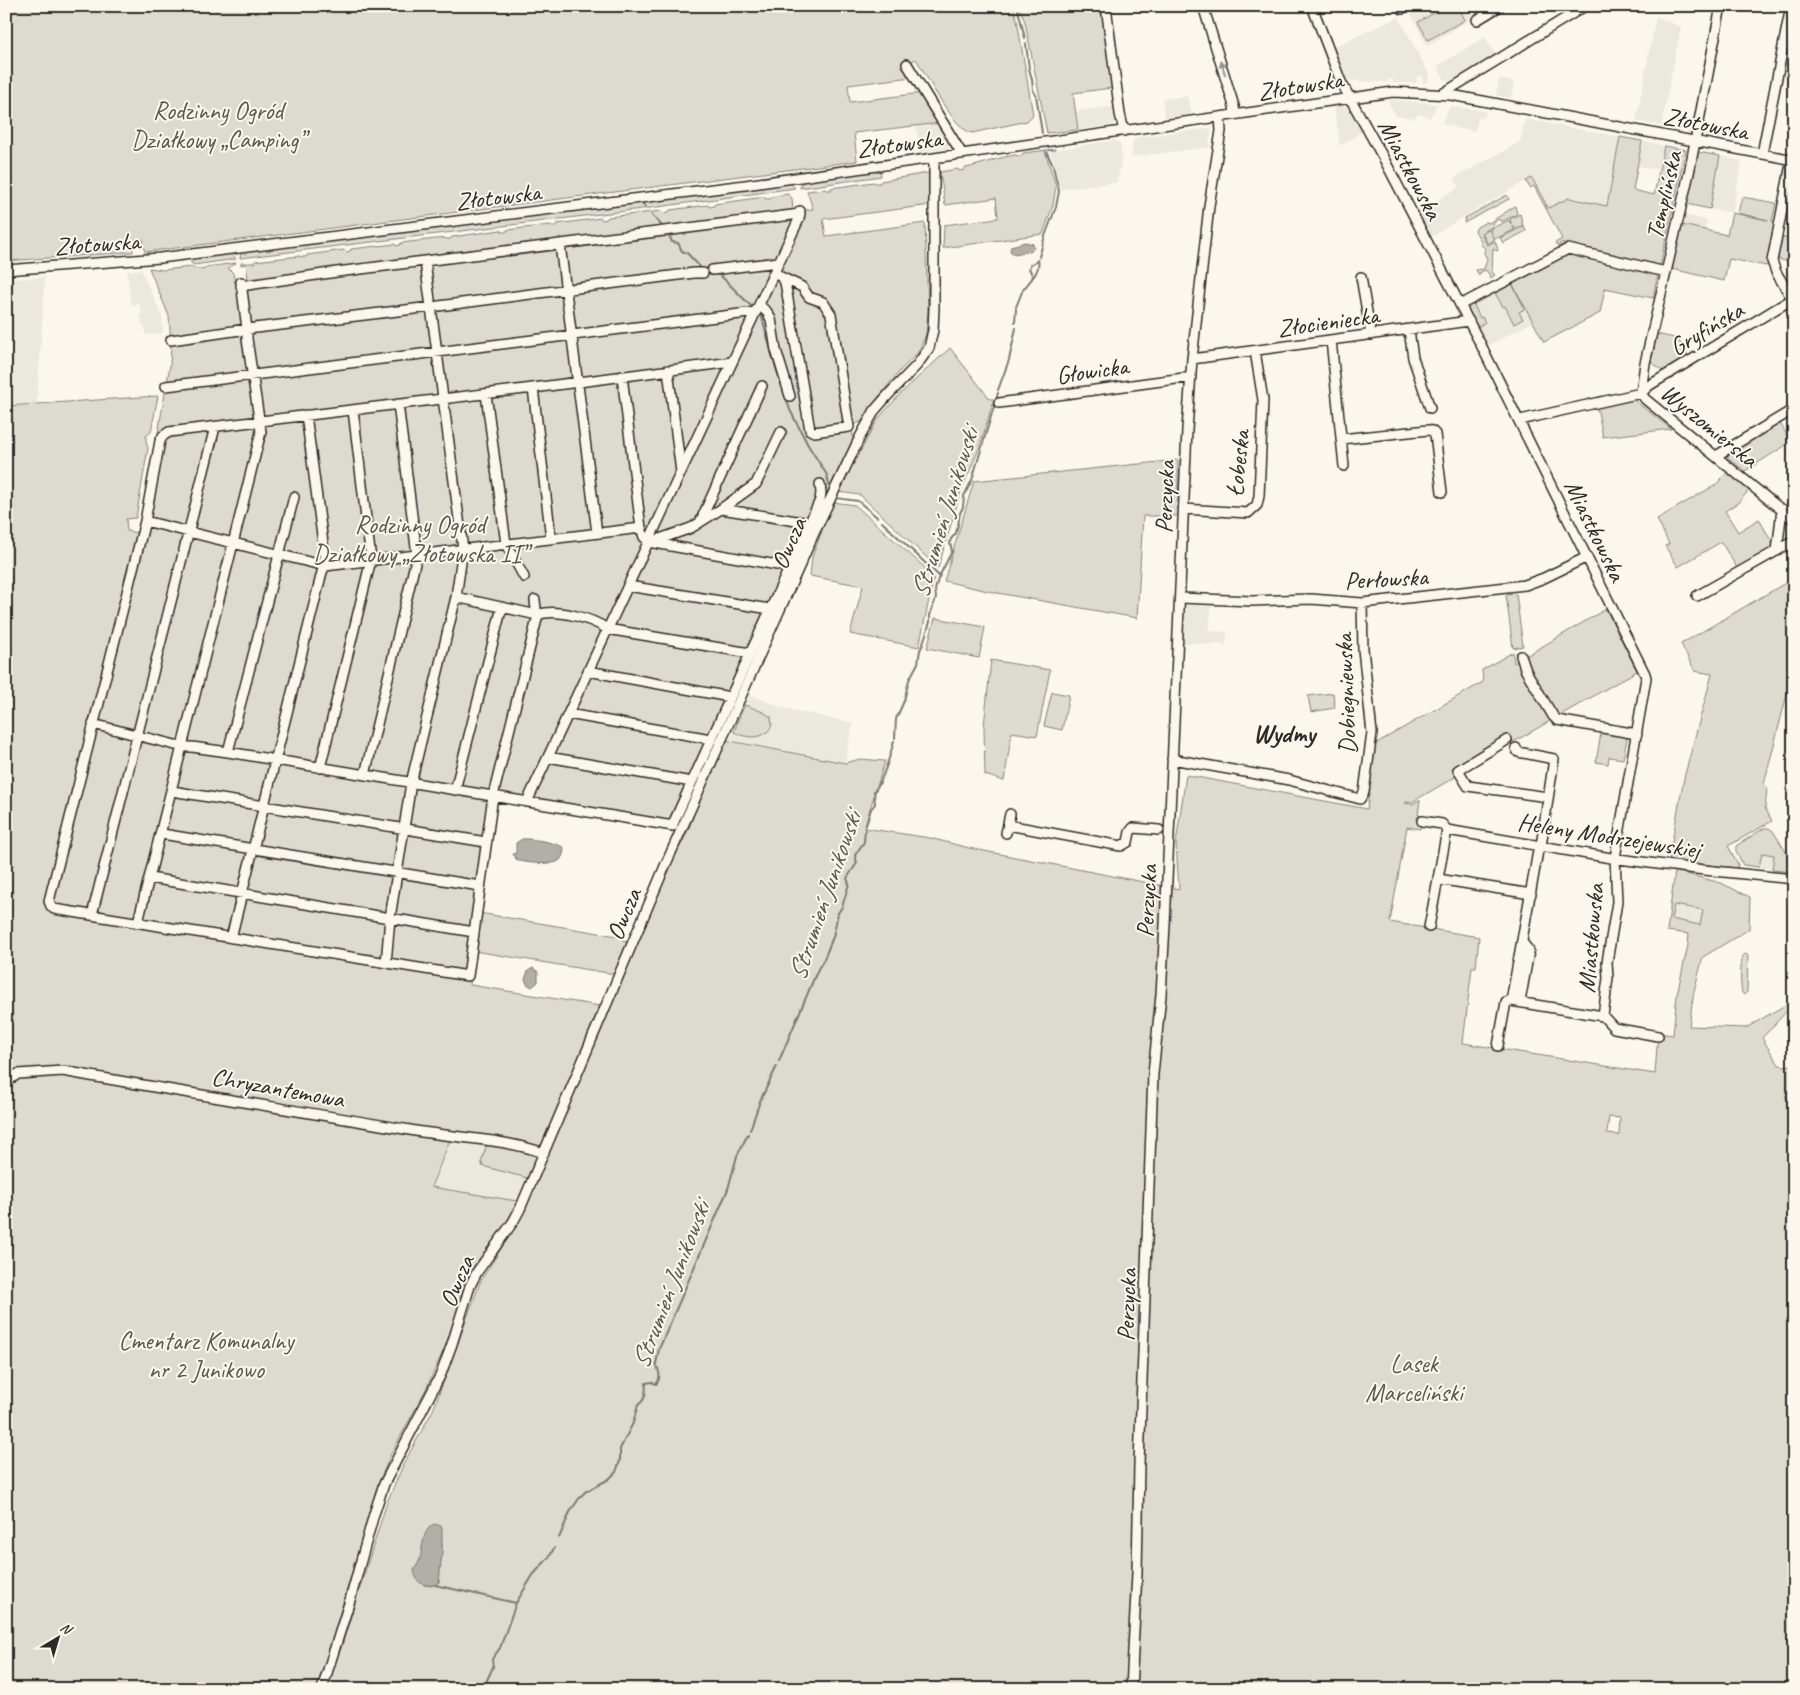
<svg xmlns="http://www.w3.org/2000/svg" width="1800" height="1695" font-family="Caveat,sans-serif">
  <style>
    .built { fill: #ebe8de }
    .green { fill: #dddad0; stroke: #84827e; fill-rule: evenodd }
    .water { fill: #b1afa7; stroke: #7b7a75 }
    .lines { fill: none; stroke-linecap: round; stroke-linejoin: round }
    .stream { stroke: #7b7a75; stroke-width: 2 }
    .minor-casing { stroke: #2b2b2b; stroke-width: 12 }
    .minor { stroke: #fbf7ec; stroke-width: 9 }
    .oneway { fill: #93918c }
    .labels { text-anchor: middle; stroke-width: 4; stroke-linejoin: round; paint-order: stroke }
    .street-label { font-size: 25px; fill: #2b2b2b; stroke: #fbf7ec }
    .park-label { font-size: 25px; fill: #585754; stroke: #fbf7ec }
    .water-label { font-size: 26px; font-style: italic; fill: #5a5956; stroke: #fbf7ec }
    .neighbourhood-label { font-size: 26px; font-weight: bold; fill: #2b2b2b; stroke: #fbf7ec }
  </style>
  <rect width="100%" height="100%" fill="#fbf7ec"/>
  <filter id="ink" filterUnits="userSpaceOnUse"><feTurbulence type="fractalNoise" baseFrequency=".02" numOctaves="2"/><feDisplacementMap in="SourceGraphic" scale="10" xChannelSelector="R" yChannelSelector="G"/><feConvolveMatrix kernelMatrix="1 2 1 2 8 2 1 2 1" color-interpolation-filters="sRGB"/></filter>
  <g filter="url(#ink)">
    <path class="built" d="M1407 6H1468L1474 17 1427 46Z
      M1656 16 1681 27 1661 126 1636 121Z
      M1399 17 1430 76 1426 83H1423L1422 76H1417L1416 83H1393V80L1388 79V82L1346 81 1333 47Z
      M1485 37 1496 55 1451 81 1445 80 1437 66Z
      M1499 79 1514 82 1511 98 1496 95Z
      M1187 96 1192 114 1165 118 1162 99Z
      M1392 100 1407 101 1437 104 1430 118 1421 114 1412 118 1396 116 1388 101Z
      M1346 104 1363 131 1340 146 1334 106Z
      M1115 106 1117 120 1112 125 1078 130 1076 111Z
      M1450 106 1486 111 1485 117 1478 119 1475 131 1454 128 1453 124 1450 126 1442 123Z
      M1525 119 1620 137 1607 206 1569 198 1548 209 1531 178 1458 220 1435 235 1429 237 1416 213 1459 187 1454 178 1520 142Z
      M940 123 953 147 919 152 916 125Z
      M1210 128 1212 130 1209 142 1211 147 1131 157 1133 141 1138 137Z
      M1115 140 1120 144 1122 158 1117 182 1061 189 1050 151Z
      M1642 141 1664 146 1659 170 1638 166Z
      M1720 156 1742 161 1732 213 1710 209Z
      M1794 172V217L1785 215Z
      M1684 215 1707 220 1705 230 1682 225Z
      M1554 261 1544 342 1533 322 1487 346 1466 307Z
      M141 269 162 317 163 333 146 335 144 325H142L140 315 142 314 139 304 131 305 127 271Z
      M45 277 37 403 6 406V279Z
      M1185 605 1211 606 1210 631 1227 632 1226 645 1183 643Z
      M749 694 783 708 853 723 845 763 729 740Z
      M1755 843 1779 847 1775 870 1751 866Z
      M1674 905 1703 911 1701 925 1671 920Z
      M452 1138 532 1151 536 1154 518 1200 517 1201 431 1187Z"/>
    <path class="green" d="M6 6H1013L1017 20 1033 115 1027 121 972 133C954 130 927 76 916 59L904 65 912 77 848 85 850 102 922 93 940 123 854 133 857 161 145 252 143 239 132 240 133 252 6 261Z
      M1019 6H1101L1112 88 1073 93 1078 130 1047 133 1025 22Z
      M1447 6H1458L1465 20 1428 40 1418 22Z
      M1620 137 1642 141 1633 190 1654 195 1664 146 1686 150 1660 266 1567 244 1558 249V247L1564 244 1563 242 1557 246 1555 243 1562 239 1534 186 1530 188 1526 181 1532 178 1548 208 1569 198 1607 206Z
      M1055 149V150L1045 151 1056 186 1053 205 1043 234 943 248 944 225 998 218 996 198 945 205 940 172 958 169 959 171 964 170 965 168C982 165 998 157 1016 155L1018 156H1022L1023 153Z
      M1698 152 1720 156 1710 209 1686 204Z
      M880 170 881 176 800 188 803 181Z
      M928 173 931 174V205L823 219 826 236 925 223 928 311 926 334 919 351 899 372 877 399 861 422 852 425 853 439 811 526 672 829 500 802 494 806 479 913 623 937V941L627 942 614 974 474 951 470 985 600 1006 542 1144 539 1146 453 1133 431 1187 517 1201 516 1205 506 1223 471 1270 446 1345 426 1389 390 1456 377 1487 329 1650 331 1649 318 1689H6V406L158 396 151 432 146 436V442L148 448 136 518 126 519 127 531 138 533 155 450 170 365 171 345 169 316 149 268 163 270 192 267 195 269 199 268 201 270 205 269 206 267 236 263 228 268 233 273 235 283 243 282V280L248 279 246 264 241 265V263H254L255 261 300 256 301 257H306L307 255 344 250 346 252 350 251 351 249 395 244 396 246 400 245 401 243 445 238 446 239H451L452 237 501 230 502 232H506L507 230 550 225 552 226H556L557 224 601 218 602 220 607 219 608 217 662 211 664 213 669 212 670 210 708 205 709 207 714 206 715 204 764 197 766 199H770L771 197 788 194 792 198 793 212 813 209 807 191 825 189 826 190H831V188L874 182 875 183H880L881 181Z
      M790 183 795 188 650 208 240 258 241 254 245 251Z
      M1507 195 1509 199 1464 223 1465 218Z
      M1742 197 1776 203 1772 221 1776 222 1767 266 1729 259 1724 281 1672 269 1682 225 1727 235 1732 213 1768 220 1738 213Z
      M1515 206 1517 214 1501 222 1499 219 1492 223 1494 226 1481 233 1487 245 1495 241 1498 250 1497 251 1493 249 1492 272 1495 275 1489 279 1490 276 1486 270 1479 273V276L1476 270 1484 269 1487 259 1484 253 1485 248 1481 245V241L1475 231 1477 227 1486 222 1489 223Z
      M1520 214 1523 225 1515 229 1512 225 1514 230 1495 239 1492 235 1494 240 1488 244 1482 233 1489 230 1492 234 1490 229 1509 220 1511 224 1510 219Z
      M1524 226 1526 231 1503 243 1500 238Z
      M1781 237 1794 240V263L1777 259Z
      M1568 253 1658 274 1653 298 1605 288 1600 313 1544 342 1512 283Z
      M230 254 233 255 236 259 194 265 191 263V258Z
      M1512 284 1525 309 1519 312 1523 319 1514 324 1505 306 1503 307 1495 293Z
      M1473 303 1480 318 1482 317 1485 322 1477 328 1466 307Z
      M1657 334 1678 339 1688 357 1664 372 1651 362Z
      M950 348 990 399H994L979 449 961 491 938 568 860 495 838 492 878 419 901 393Z
      M1634 400 1671 429 1603 437 1597 407Z
      M1780 423 1791 442 1745 471 1726 456Z
      M1178 460V516H1143L1137 618 992 592 944 581 974 481Z
      M1727 472 1749 490 1739 502 1725 511 1738 532 1759 519 1774 546 1737 568 1721 542 1678 567 1665 546 1669 544 1657 519 1717 484Z
      M833 502 855 505 934 576 919 647 850 634 863 586 810 576 812 557Z
      M1794 578V667L1764 784 1767 789 1765 808 1772 821 1728 846 1738 864 1737 868 1680 862V858L1669 857 1684 778 1712 674 1695 671 1681 644Z
      M1516 594 1523 646 1513 648 1506 595Z
      M1606 609 1637 671 1517 740 1513 742 1508 735 1452 768 1457 776 1412 802H1406L1405 803 1412 804 1420 800 1418 815 1422 816 1420 829 1407 827 1390 922 1479 937 1476 967H1472L1463 1043 1655 1074 1658 1033 1673 1035 1677 994 1688 945 1689 934 1667 931 1675 871 1721 883 1750 897 1749 929 1703 957 1694 991 1689 1026 1746 1028 1794 1000V1007L1787 1011 1762 1038 1779 1065 1787 1066 1794 1064V1104L1787 1096H1785L1794 1108V1689H326L338 1651H340L387 1502 404 1463 433 1410 481 1280 522 1216 673 856C685 842 691 824 696 807 704 784 716 762 725 740L845 763 860 759 885 761 864 828 930 838 969 848 1179 889 1176 843 1186 775 1367 809 1375 744 1483 682 1482 670 1513 652 1514 663ZM1674 905 1703 910 1700 925 1671 919ZM1609 1117 1620 1118 1619 1135 1607 1134ZM442 1544 439 1582 432 1586 424 1585 417 1565Z
      M935 618 985 627 979 658 927 648Z
      M991 660 1050 670 1037 736 1012 732 1004 781 985 775 984 726Z
      M1052 692 1069 695 1062 730 1044 726Z
      M1333 693 1335 708 1311 712 1308 696Z
      M745 705 763 712 771 717 772 725C766 740 747 739 734 732L740 715Z
      M1601 733 1625 737 1627 739 1623 759 1609 757 1608 764 1596 762Z
      M1764 828H1769L1773 831 1794 865V872L1772 870 1774 855 1762 853 1759 867 1743 865 1736 851V846Z
      M1746 954 1748 956 1747 992 1744 995 1742 993C1740 984 1740 964 1743 955Z
      M487 1144 532 1151 537 1155V1157L530 1177 527 1178 482 1166 483 1164 481 1163Z"/>
    <path class="water" d="M1025 242 1033 244 1034 248 1031 251 1014 254 1010 251 1011 246Z
      M522 839C530 838 559 843 564 848 564 852 563 856 560 860 554 866 528 863 520 861L516 859 513 854 516 853V843Z
      M533 968 538 972V982L532 987 527 984 525 979 528 971Z
      M434 1524 441 1526 442 1529V1552L439 1582 435 1585C423 1586 416 1584 414 1570 416 1566 419 1563 420 1559 423 1547 422 1530 434 1524Z"/>
    <g class="lines">
      <path class="stream" d="M1017 6 1025 38
        M1026 44 1029 69 1032 79 1033 90 1036 95 1042 133
        M643 204 645 207
        M651 214 663 227
        M668 233 672 242 678 243 682 251 687 253 702 269
        M1039 257 1045 236 1056 207 1059 191 1053 166 1047 153
        M1030 265 1038 260
        M1030 266 1029 268 1033 277
        M714 273 721 276 753 308
        M1023 290C1029 281 1041 272 1038 260
        M1016 307 1022 292
        M759 313 762 317 774 362
        M1015 322 1016 309
        M775 363 790 410 808 445 827 475 829 485
        M998 390 1009 360 1016 328
        M836 498 858 501 877 517
        M882 522 938 575
        M923 643 930 622V615L936 598 935 590 938 579 952 551 950 543 951 539 956 533 958 525 960 513 963 507 964 496 972 480 998 393
        M895 738 896 719 904 701 909 680 918 663 920 650 923 644
        M779 1061 818 969 824 959 833 937 838 913 842 907 849 884 847 878 857 863 855 855 864 842 865 828 871 809 875 804 874 791C882 784 891 752 894 741
        M750 1130 760 1101 777 1066
        M559 1538 570 1512 580 1497 585 1492 609 1479 616 1472 620 1461V1449L633 1423 638 1405C647 1399 645 1393 646 1383L652 1382 656 1384C662 1378 659 1370 656 1364L659 1349 728 1189 737 1156 748 1134
        M435 1585 516 1603
        M487 1689V1680L493 1667 492 1659 500 1648 516 1603 533 1575 550 1556 554 1548"/>
      <g class="minor-casing">
        <path id="minor" d="M1106 6 1120 114 1124 131
          M1203 6 1234 106 1235 115
          M1312 6 1341 82 1384 159 1480 343 1645 674 1646 678 1615 858 1617 902 1607 962 1608 978 1603 1016
          M1401 6 1402 9
          M1477 20 1500 6
          M907 64 962 154
          M1442 94 1585 6
          M1762 154 1791 6
          M1792 159 1772 261 1776 272 1794 302
          M560 245 597 533
          M6 270 160 258 745 185 1393 92 1451 95 1794 160
          M712 270 778 262
          M774 272 781 277 785 282 810 430 814 432 849 427 831 314 823 302 809 297 802 287 781 277
          M1361 277 1371 335
          M241 286 337 272 800 214
          M759 305 767 312 771 319 776 350 790 396
          M1460 305 1568 249 1666 272
          M1409 330 1413 358 1430 408
          M171 340 247 329 431 307 694 273H703
          M1331 340 1344 466
          M1192 359 1469 321
          M668 370 681 472
          M622 376 641 528 644 537 649 542 788 567
          M166 386 756 312
          M533 388 551 538
          M1641 393 1645 363 1689 173 1721 6
          M1641 393 1645 399 1794 520
          M486 394 506 544 524 577
          M999 403 1191 377
          M1520 420 1641 393 1650 385 1794 298
          M1341 439 1428 430 1432 431 1435 434 1442 492
          M1716 456 1794 409
          M721 509 809 523
          M1184 509 1248 513 1257 505 1259 496 1263 400 1255 351
          M145 521 325 566 641 528
          M700 522 762 386
          M654 541 691 528 721 509 756 484 781 432
          M1777 551 1782 509
          M628 586 770 609
          M1697 596 1794 541
          M456 597 537 615C556 608 591 618 607 629L750 653
          M1180 598 1252 601 1311 599 1362 603 1525 585 1544 578 1587 557
          M535 600 537 619 493 796 468 976 54 909 51 906 49 901 145 521 160 441 163 436 169 432 533 388 732 362
          M1521 656 1526 671 1553 716 1557 720 1637 734
          M588 671 730 697
          M568 714 711 739
          M93 724 183 747H192L228 752 673 826
          M1507 740 1458 770 1468 786 1548 797
          M228 752 294 497
          M548 757 692 782
          M1172 759 1289 780 1360 799 1364 792 1372 733 1363 649 1362 603
          M320 768 371 560 353 410
          M365 775 417 555 398 404
          M455 790 502 607
          M172 791 486 842
          M527 802 799 219 800 211
          M1422 821 1442 824 1447 830 1611 858 1704 870 1794 879
          M1008 825 1121 846 1128 842 1130 832 1133 828 1159 830
          M672 826 820 500 821 493 820 484
          M1006 833 1010 814
          M162 834 480 886
          M150 878 474 932
          M1438 879 1531 894
          M92 915 215 427
          M138 922 261 432 247 339V329L241 282
          M1429 927 1447 830
          M231 938 322 572 325 566 323 543 306 415
          M386 963 390 918 411 783 456 597 463 549 425 262
          M1511 1001 1603 1016 1614 1028 1658 1036
          M1520 1002 1529 951 1522 942
          M1498 1046 1506 1002 1511 1001 1538 851 1541 846 1554 759 1518 752 1516 748
          M6 1082 18 1074 63 1071C179 1092 294 1110 410 1130 454 1138 501 1138 544 1153
          M322 1689 350 1600 374 1514 384 1484 441 1374 452 1344 470 1286 477 1272 513 1222 520 1209 665 866 816 529 860 437 875 410 889 394 917 365 929 348 933 330 934 308V158
          M1131 1689 1137 1573 1139 1464 1153 1074 1161 995 1165 925 1187 430 1192 359 1209 206 1221 131 1220 117"/>
      </g>
      <use href="#minor" class="minor"/>
    </g>
    <defs><path id="oneway-solid" d="M-6-.8H1V-3.2L6.5 0L1 3.2V.8H-6Z" transform="scale(1.25)"/></defs>
    <use class="oneway" href="#oneway-solid" transform="translate(1223 68) rotate(-107)"/>
  </g>
  <g class="labels">
    <g class="street-label">
      <text transform="translate(1300 85) rotate(-9)" y="9">Złotowska</text>
      <text transform="translate(1706 123) rotate(11)" y="9">Złotowska</text>
      <text transform="translate(899 143) rotate(-8)" y="9">Złotowska</text>
      <text transform="translate(1411 169) rotate(62)" y="9">Miastkowska</text>
      <text transform="translate(1663 195) rotate(-77)" y="9">Templińska</text>
      <text transform="translate(498 196) rotate(-7)" y="9">Złotowska</text>
      <text transform="translate(97 243) rotate(-4)" y="9">Złotowska</text>
      <text transform="translate(1328 321) rotate(-8)" y="9">Złocieniecka</text>
      <text transform="translate(1706 328) rotate(-31)" y="9">Gryfińska</text>
      <text transform="translate(1092 370) rotate(-8)" y="9">Głowicka</text>
      <text transform="translate(1710 425) rotate(39)" y="9">Wyszomierska</text>
      <text transform="translate(1237 463) rotate(-84)" y="9">Łobeska</text>
      <text transform="translate(1164 497) rotate(-88)" y="9">Perzycka</text>
      <text transform="translate(1596 530) rotate(64)" y="9">Miastkowska</text>
      <text transform="translate(788 543) rotate(-66)" y="9">Owcza</text>
      <text transform="translate(1386 578) rotate(-3)" y="9">Perłowska</text>
      <text transform="translate(1345 694) rotate(-92)" y="9">Dobiegniewska</text>
      <text transform="translate(1609 835) rotate(9)" y="9">Heleny Modrzejewskiej</text>
      <text transform="translate(1146 901) rotate(-87)" y="9">Perzycka</text>
      <text transform="translate(623 914) rotate(-67)" y="9">Owcza</text>
      <text transform="translate(1590 938) rotate(-85)" y="9">Miastkowska</text>
      <text transform="translate(278 1087) rotate(10)" y="9">Chryzantemowa</text>
      <text transform="translate(456 1281) rotate(-67)" y="9">Owcza</text>
      <text transform="translate(1126 1305) rotate(-88)" y="9">Perzycka</text>
    </g>
    <g class="park-label">
      <text x="218" y="119">Rodzinny Ogród<tspan x="218" dy="29">Działkowy „Camping”</tspan></text>
      <text x="420" y="533">Rodzinny Ogród<tspan x="420" dy="29">Działkowy „Złotowska II”</tspan></text>
      <text x="206" y="1349">Cmentarz Komunalny<tspan x="206" dy="29">nr 2 Junikowo</tspan></text>
      <text x="1414" y="1372">Lasek<tspan x="1414" dy="29">Marceliński</tspan></text>
    </g>
    <g class="water-label">
      <text transform="translate(944 513) rotate(-73)" y="9">Strumień Junikowski</text>
      <text transform="translate(824 896) rotate(-71)" y="9">Strumień Junikowski</text>
      <text transform="translate(670 1285) rotate(-69)" y="9">Strumień Junikowski</text>
    </g>
    <g class="neighbourhood-label">
      <text x="1284" y="742">Wydmy</text>
    </g>
  </g>
  <rect width="1800" height="1695" fill="none" stroke="#fbf7ec" stroke-width="25"/>
  <rect x="12" y="12" width="1775" height="1670" fill="none" stroke="#2b2b2b" stroke-width="2" filter="url(#ink)"/>
  <g transform="translate(58 1638) rotate(38)" stroke="#fbf7ec" stroke-width="4" paint-order="stroke">
  <path d="M0-4L9 19L0 12L-9 19Z" fill="#2b2b2b"/>
  <text y="-8" font-size="14" font-weight="bold" text-anchor="middle" fill="#2b2b2b">N</text>
  </g>
</svg>
